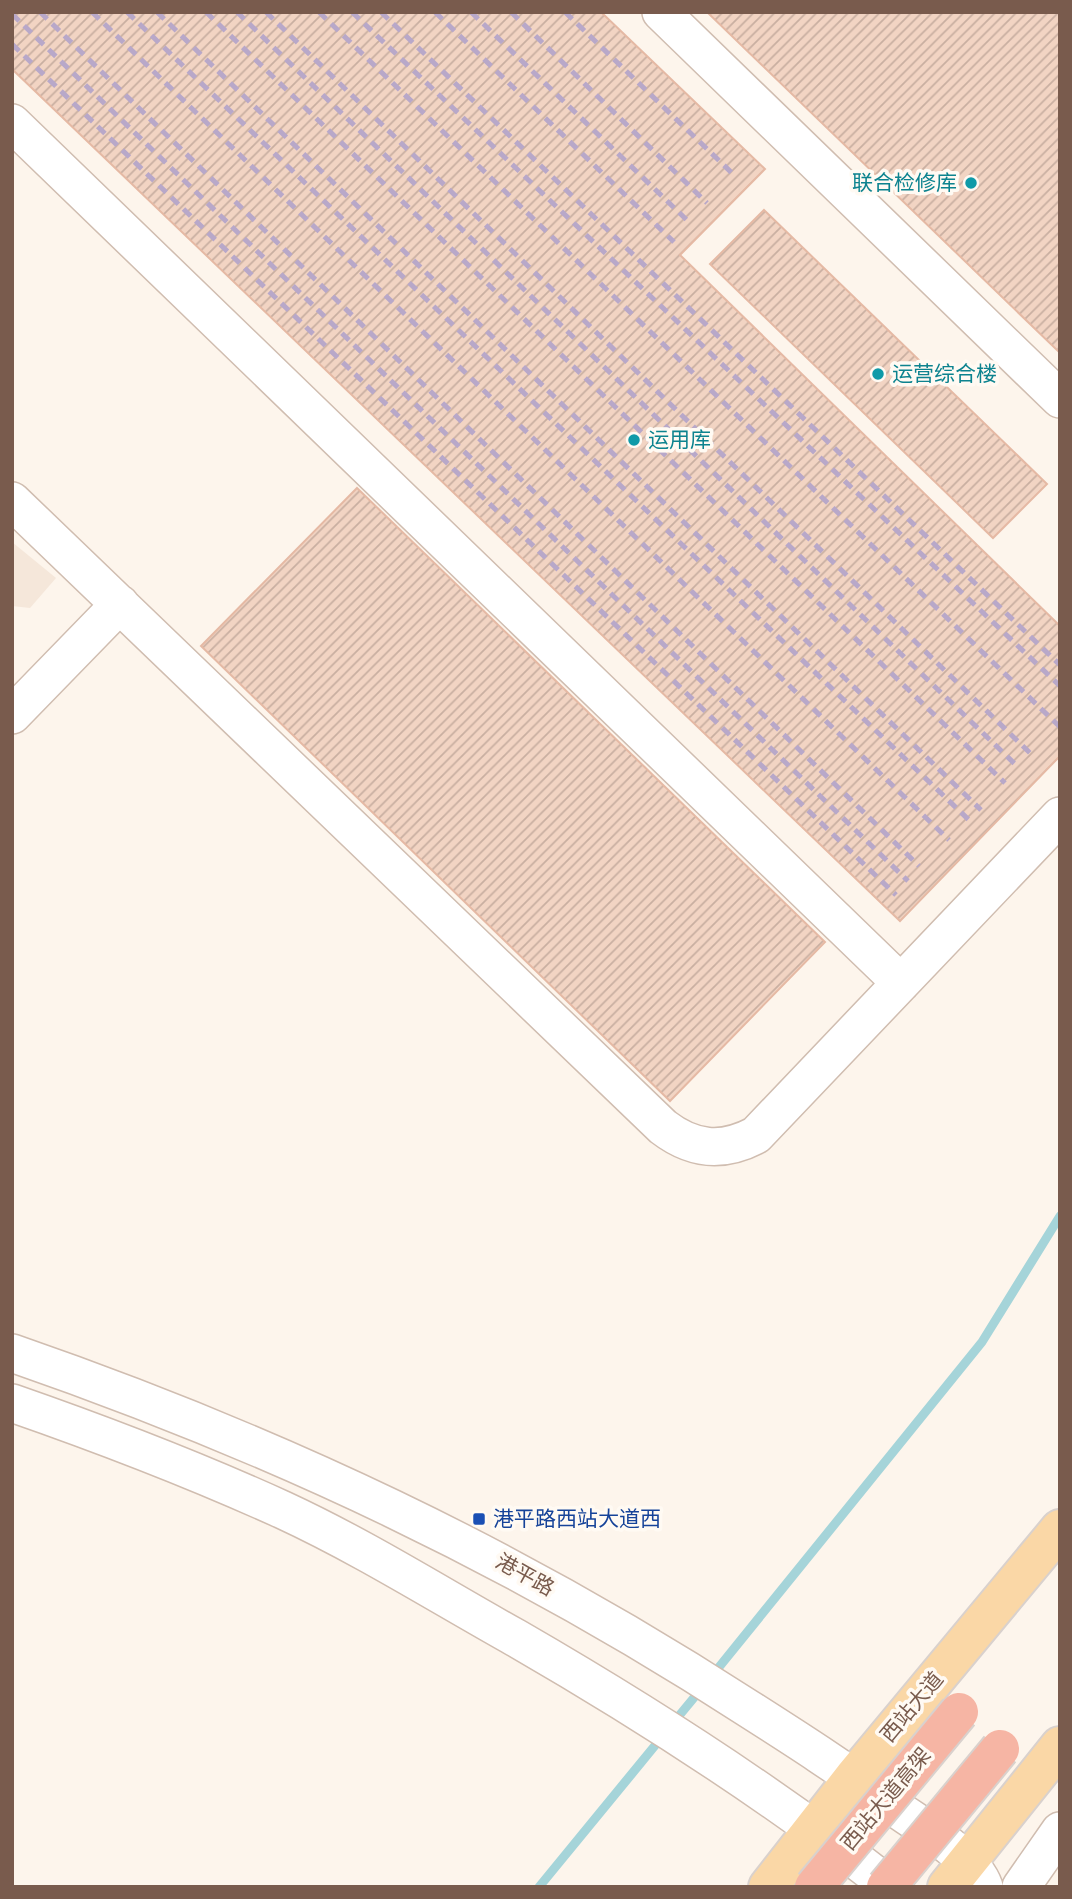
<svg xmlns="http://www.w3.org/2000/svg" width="1072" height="1899" font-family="Figtree,'Noto Sans SC',sans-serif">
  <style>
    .residential { fill: #f5e7da }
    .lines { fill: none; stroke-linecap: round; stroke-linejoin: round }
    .stream { stroke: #a5d4d9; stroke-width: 9 }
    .building { fill: url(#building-hatch); stroke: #e5b9a4; stroke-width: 2 }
    .minor-casing { stroke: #d0bdb0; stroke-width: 40 }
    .major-casing { stroke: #d9d1cd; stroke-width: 42 }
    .minor { stroke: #fff; stroke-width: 37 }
    .major { stroke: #fad7a6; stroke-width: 38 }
    .rail { stroke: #b8a8c9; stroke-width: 5; stroke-dasharray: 10 7; stroke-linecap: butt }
    .highway-bridge-casing { stroke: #d9d1cd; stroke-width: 42; stroke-linecap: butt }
    .highway-bridge { stroke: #f6b5a4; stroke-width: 38 }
    .culture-dot { fill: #0f9aa8; stroke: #fffaf3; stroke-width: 2.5 }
    .transit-dot { fill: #1a4fb4; stroke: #fffaf3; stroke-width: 2.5 }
    .labels { text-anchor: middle; stroke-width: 7; stroke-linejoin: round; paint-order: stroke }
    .culture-label { font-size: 21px; fill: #0d838f; stroke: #fffaf3; text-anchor: start }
    .transit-label { font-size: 21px; fill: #164399; stroke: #fffaf3; text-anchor: start }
    .street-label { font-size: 21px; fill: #795b4d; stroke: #fffaf3 }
  </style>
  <defs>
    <pattern id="building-hatch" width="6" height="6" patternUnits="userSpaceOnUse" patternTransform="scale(1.75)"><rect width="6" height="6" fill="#f2d4c3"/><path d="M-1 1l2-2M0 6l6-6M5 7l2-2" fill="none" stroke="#c9afa1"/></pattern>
  </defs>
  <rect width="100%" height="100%" fill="#fdf5ec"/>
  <path class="residential" d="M12 542 56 578 30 608 12 606Z"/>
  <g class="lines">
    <path class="stream" d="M711 1677 982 1342 1060 1216
      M673 1723 702 1688
      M539 1887 662 1737"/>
  </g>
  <path class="building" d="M12 12H601L765 169 680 255 1060 626V756L900 921 12 69Z
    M707 12H1060V353Z
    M764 210 1047 484 993 538 710 264Z
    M357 488 825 942 670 1101 201 646Z"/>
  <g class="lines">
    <g class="minor-casing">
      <path id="minor" d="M661 12 1060 399
        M12 123 901 983
        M12 501 663 1127C693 1150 722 1153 756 1135L1060 816
        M12 715 120 604
        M12 1353C275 1444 515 1557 749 1709 796 1739 843 1769 888 1803 916 1823 973 1855 984 1887
        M12 1403C104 1435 195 1470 283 1510 363 1547 439 1595 516 1638 646 1713 772 1794 891 1887
        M1021 1887 1060 1831"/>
    </g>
    <g class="major-casing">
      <path id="major" d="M768 1887 854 1777 1060 1529
        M947 1887 1060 1746"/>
    </g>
    <use href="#minor" class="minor"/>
    <use href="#major" class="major"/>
    <path class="rail" d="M40 12 919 866
      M92 12 949 840
      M127 12 970 821
      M157 12 981 810
      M206 12 1005 783
      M237 12 1018 767
      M266 12 1031 754
      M319 12 1060 727
      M352 12 1060 686
      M381 12 1060 665
      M435 12 674 242
      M471 12 691 224
      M511 12 707 203
      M565 12 734 175
      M12 14 908 881
      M12 44 896 895"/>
    <g class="highway-bridge-casing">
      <path id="highway-bridge" d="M814 1887 959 1712
        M886 1887 1000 1749"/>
    </g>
    <use href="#highway-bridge" class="highway-bridge"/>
  </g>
  <g class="culture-dot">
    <circle cx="971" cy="183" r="7"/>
    <circle cx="878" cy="374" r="7"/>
    <circle cx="634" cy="440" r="7"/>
  </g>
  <rect class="transit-dot" x="472" y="1512" width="14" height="14" rx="3.5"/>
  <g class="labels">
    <g class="culture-label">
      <text x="957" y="190" text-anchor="end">联合检修库</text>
      <text x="892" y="381">运营综合楼</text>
      <text x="648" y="447">运用库</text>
    </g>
    <g class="transit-label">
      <text x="493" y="1526">港平路西站大道西</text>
    </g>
    <g class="street-label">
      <text transform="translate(525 1575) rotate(29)" y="7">港平路</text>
      <text transform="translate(912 1707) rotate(-50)" y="7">西站大道</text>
      <text transform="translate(886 1799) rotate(-50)" y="7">西站大道高架</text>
    </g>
  </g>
  <rect width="1072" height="1899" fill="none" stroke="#795b4d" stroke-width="28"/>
</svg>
